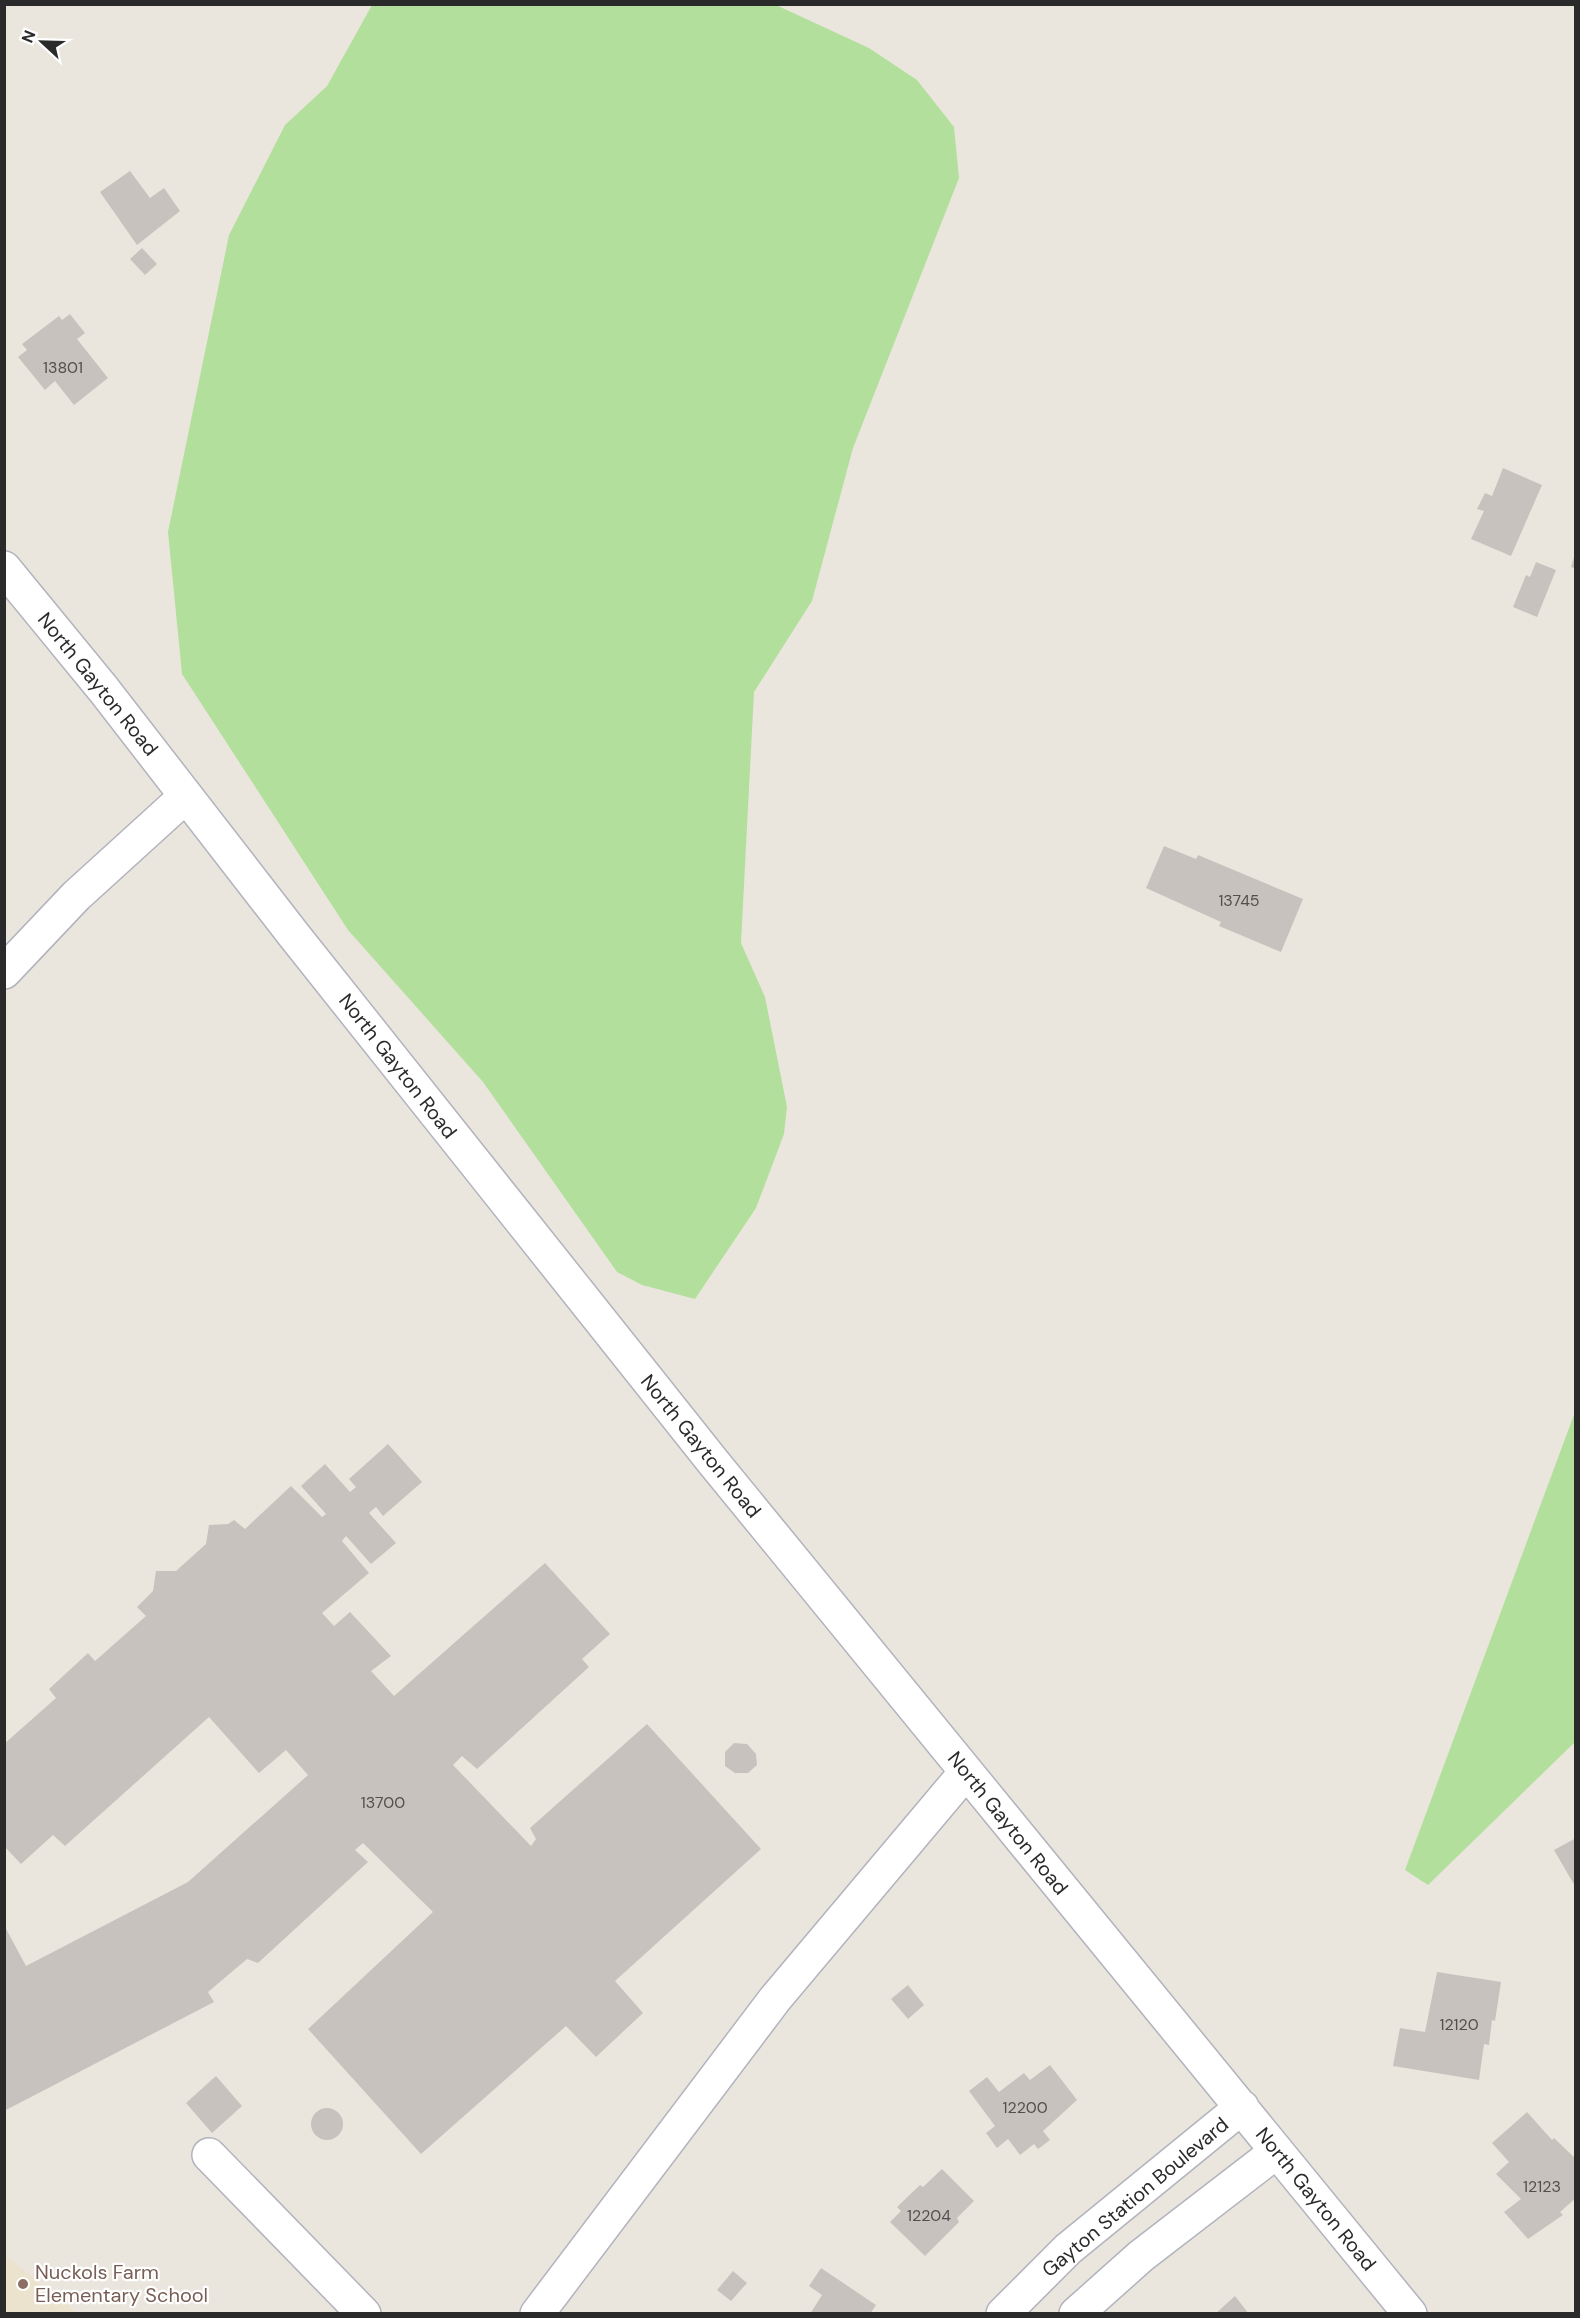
<svg xmlns="http://www.w3.org/2000/svg" width="1580" height="2318" font-family="'DM Sans',sans-serif">
  <style>
    .education { fill: #ece3ce }
    .green { fill: #b3df9d }
    .building { fill: #c7c2bd }
    .lines { fill: none; stroke-linecap: round; stroke-linejoin: round }
    .minor-casing { stroke: #b1b3bd; stroke-width: 36 }
    .minor { stroke: #fff; stroke-width: 33 }
    .education-dot { fill: #8d6e63; stroke: #fff; stroke-width: 2 }
    .labels { text-anchor: middle; stroke-width: 4.5; stroke-linejoin: round; paint-order: stroke }
    .number-label { font-size: 16px; fill: #51504f }
    .street-label { font-size: 20px; fill: #2a2a2a; stroke: #fff }
    .education-label { font-size: 20px; fill: #785e54; stroke: #fff; text-anchor: start }
  </style>
  <rect width="100%" height="100%" fill="#ebe6dd"/>
  <path class="education" d="M5 2255 77 2313H5Z"/>
  <path class="green" d="M372 5H776L869 48 917 80 954 127 959 178 853 448 812 601 754 692 741 943 765 997 787 1107 784 1134 756 1208 695 1299 642 1285 617 1272 483 1082 348 930 182 674 168 532 229 235 285 125 327 86Z
    M1575 1412V1742L1428 1885 1405 1870Z"/>
  <path class="building" d="M130 171 150 198 164 188 180 211 137 245 100 192Z
    M142 248 157 264 145 275 130 259Z
    M70 314 85 333 77 339 108 378 74 405 55 381 45 390 18 357 27 350 22 344 59 316 62 320Z
    M1503 468 1542 485 1511 556 1471 539 1484 511 1477 509 1485 493 1492 496Z
    M1575 554 1576 555V569L1571 567Z
    M1536 562 1556 570 1537 617 1513 607 1526 575 1530 577Z
    M1164 846 1196 859 1198 855 1303 899 1281 952 1219 926 1221 922 1146 888Z
    M388 1444 422 1482 383 1516 376 1507 369 1513 396 1543 371 1564 346 1536 342 1541 369 1573 322 1613 334 1626 350 1612 391 1656 371 1671 394 1696 545 1563 610 1634 582 1659 589 1667 477 1769 462 1756 453 1765 531 1846 536 1839 530 1828 647 1724 761 1849 615 1981 643 2013 596 2057 566 2026 421 2154 308 2029 433 1912 363 1843 355 1850 368 1862 258 1963 247 1959 208 1992 214 2002 4 2111V1925L26 1966 188 1882 308 1775 286 1750 259 1773 209 1717 65 1846 53 1835 21 1864 4 1846V1744L56 1698 49 1689 88 1653 95 1661 146 1616 137 1607 153 1591 156 1571H176L206 1544 209 1525 228 1524 234 1520 245 1529 291 1486 322 1517 326 1514 301 1486 325 1464 350 1492 356 1487 349 1479Z
    M734 1743 747 1744 756 1754 757 1765 748 1773H735L725 1766V1752Z
    M1576 1838V1888L1554 1850Z
    M1437 1972 1501 1982 1495 2021 1492 2020 1489 2045 1484 2044 1479 2080 1393 2066 1400 2028 1425 2032Z
    M908 1985 924 2005 908 2019 891 1999Z
    M1050 2065 1077 2100 1043 2131 1050 2140 1038 2149 1034 2144 1020 2155 1008 2139 997 2148 986 2133 995 2126 969 2091 987 2077 999 2092 1024 2073 1030 2080Z
    M216 2076 242 2106 212 2133 186 2103Z
    M311 2124a16 16 0 1 1 32 0a16 16 0 1 1-32 0Z
    M1527 2112 1552 2140 1554 2138 1576 2159V2198L1560 2212 1563 2215 1528 2239 1504 2212 1521 2199 1496 2174 1509 2162 1492 2143Z
    M942 2169 974 2201 957 2218 959 2222 925 2256 890 2222 901 2211 897 2207 920 2185 923 2187Z
    M821 2268 876 2305 870 2314H810L822 2295 809 2286Z
    M733 2271 747 2283 731 2301 717 2290Z
    M1235 2296 1249 2314H1215Z"/>
  <g class="lines">
    <g class="minor-casing">
      <path id="minor" d="M4 568 104 690 293 934 714 1463 1410 2314
        M4 972 76 896 186 796
        M209 2155 364 2314
        M537 2314 775 1999 966 1772
        M1003 2314 1068 2249 1242 2107
        M1076 2314 1141 2256 1276 2152"/>
    </g>
    <use href="#minor" class="minor"/>
  </g>
  <circle class="education-dot" cx="23" cy="2284" r="6"/>
  <g class="labels">
    <g class="number-label">
      <text x="63" y="373">13801</text>
      <text x="1239" y="906">13745</text>
      <text x="383" y="1808">13700</text>
      <text x="1459" y="2030">12120</text>
      <text x="1025" y="2113">12200</text>
      <text x="1542" y="2192">12123</text>
      <text x="929" y="2221">12204</text>
    </g>
    <g class="street-label">
      <text transform="translate(98 684) rotate(51)" y="7">North Gayton Road</text>
      <text transform="translate(398 1066) rotate(52)" y="7">North Gayton Road</text>
      <text transform="translate(701 1446) rotate(51)" y="7">North Gayton Road</text>
      <text transform="translate(1008 1823) rotate(51)" y="7">North Gayton Road</text>
      <text transform="translate(1135 2197) rotate(-40)" y="7">Gayton Station Boulevard</text>
      <text transform="translate(1316 2199) rotate(51)" y="7">North Gayton Road</text>
    </g>
    <g class="education-label">
      <text x="35" y="2279">Nuckols Farm<tspan x="35" dy="23">Elementary School</tspan></text>
    </g>
  </g>
  <rect width="1580" height="2318" fill="none" stroke="#2a2a2a" stroke-width="12"/>
  <g transform="translate(42 42) rotate(292)" stroke="#ffffff" stroke-width="4.5" paint-order="stroke">
  <path d="M0-4.5L10 22L0 15L-10 22Z" fill="#2a2a2a"/>
  <text y="-9" font-size="16" font-weight="bold" text-anchor="middle" fill="#2a2a2a">N</text>
  </g>
</svg>
